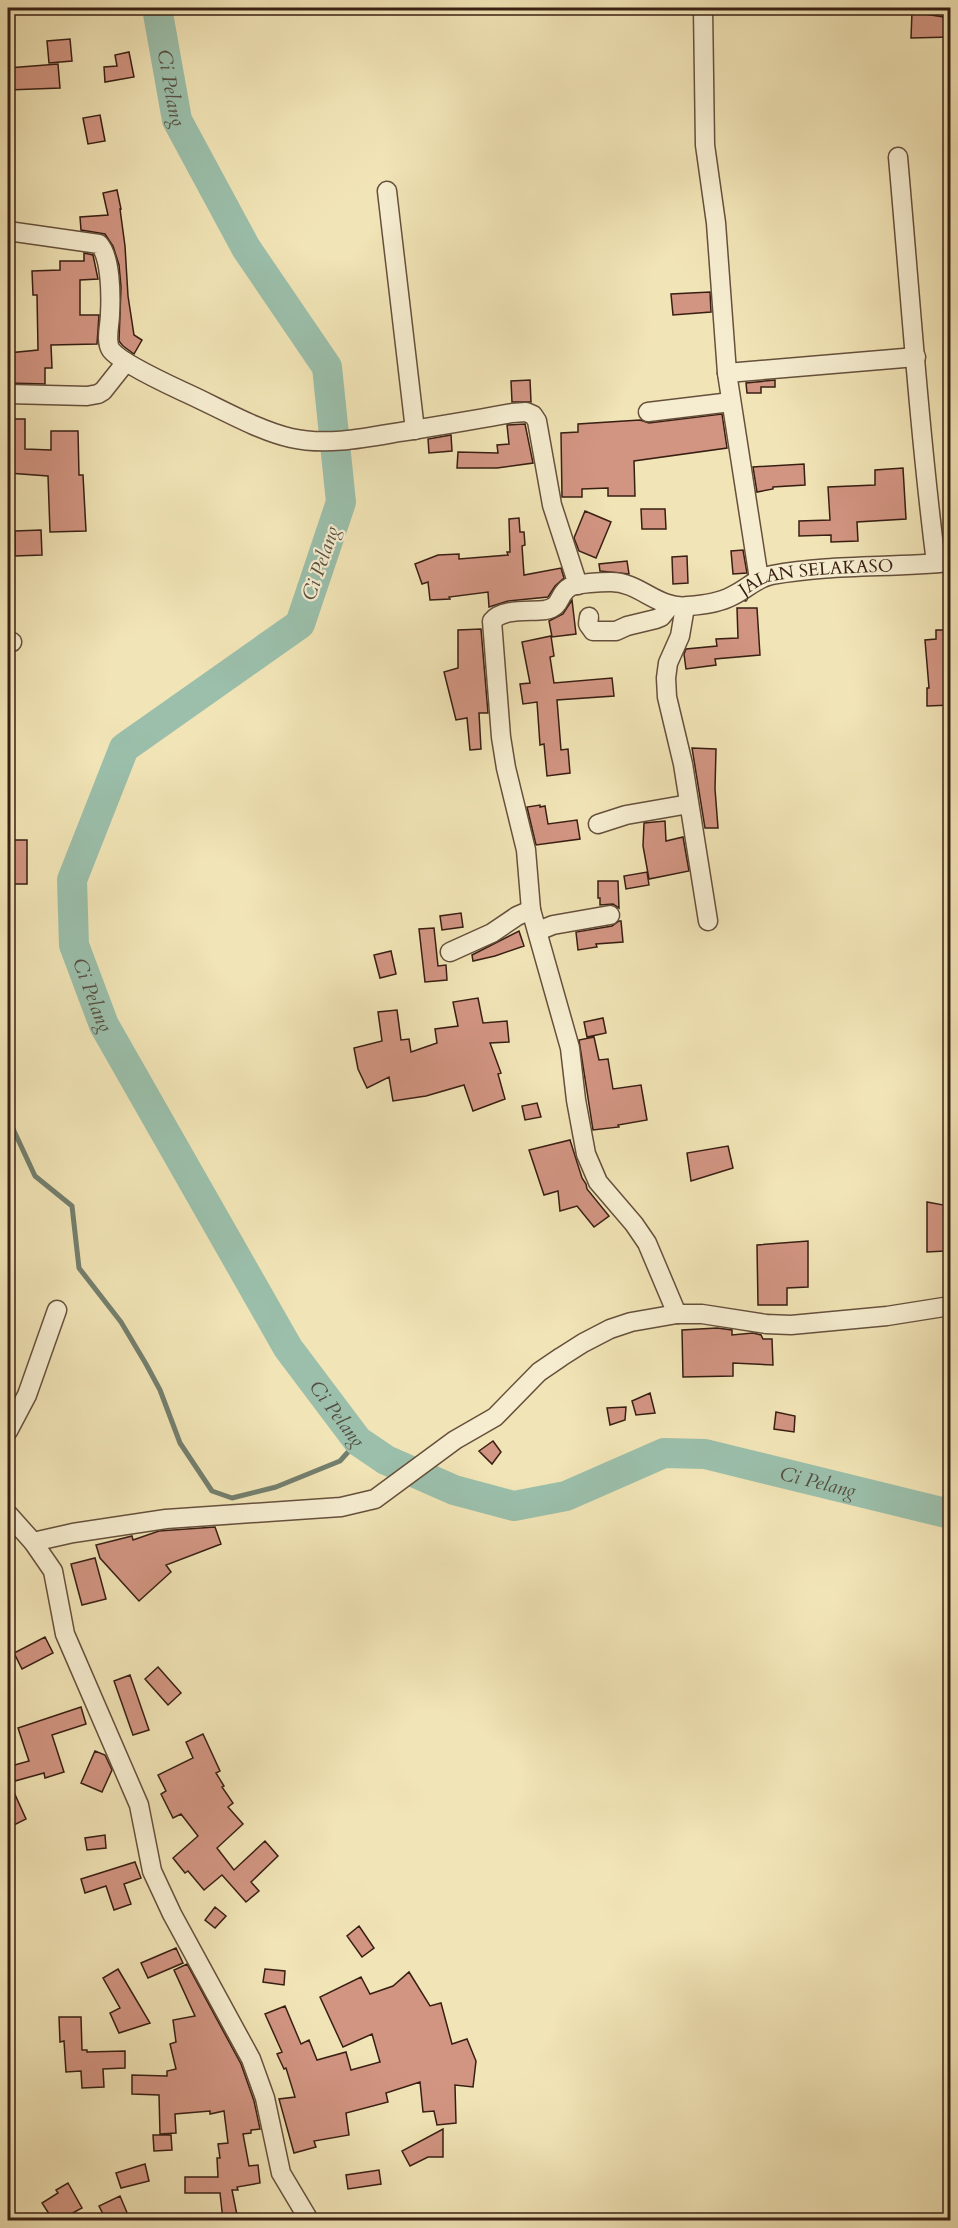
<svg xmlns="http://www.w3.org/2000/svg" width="958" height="2228" font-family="Cardo,serif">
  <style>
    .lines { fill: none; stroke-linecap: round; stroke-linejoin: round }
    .stream { stroke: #737f6e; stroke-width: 5 }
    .river { stroke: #9bbfab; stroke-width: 30 }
    .building { fill: #d29582; stroke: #381f13; stroke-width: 1.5 }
    .minor-casing { stroke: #66503c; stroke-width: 21 }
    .minor { stroke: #f6edd0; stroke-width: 18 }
    .labels { text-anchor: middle; stroke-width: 4.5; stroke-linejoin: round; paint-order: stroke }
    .street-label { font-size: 18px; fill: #381f13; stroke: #f6edd0 }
    .water-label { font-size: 20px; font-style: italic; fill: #564f41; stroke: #f6edd0 }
  </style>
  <rect width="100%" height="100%" fill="#f1e4b6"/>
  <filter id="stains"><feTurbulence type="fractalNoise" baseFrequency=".00333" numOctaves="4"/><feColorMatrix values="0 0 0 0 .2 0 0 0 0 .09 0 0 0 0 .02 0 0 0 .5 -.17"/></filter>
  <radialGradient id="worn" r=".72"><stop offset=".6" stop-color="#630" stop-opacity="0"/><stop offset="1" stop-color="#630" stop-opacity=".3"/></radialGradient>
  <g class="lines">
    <path class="stream" d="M8 1118 35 1176 72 1206 79 1268 121 1322 146 1364 160 1390 180 1443 212 1491 232 1498 276 1487 340 1461 358 1441"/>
    <path class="river" id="s1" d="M157 8 177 120 246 248 327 367 341 502 300 624 124 748 72 880 74 945 104 1025 288 1348 358 1441 386 1460 454 1490 514 1506 566 1496 664 1453 705 1454 950 1514"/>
  </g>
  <path class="building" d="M912 12 950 18 951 37 911 38Z
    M70 39 72 61 49 63 47 41Z
    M129 52 134 77 105 82 104 67 117 66 115 55Z
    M58 64 60 88 8 90V68Z
    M100 115 105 141 88 144 83 118Z
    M117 190 121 209H120L125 246 128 296 134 335 142 340 134 354 123 346 119 341 121 287 119 265 113 246 105 234 81 230 80 217 108 215 103 193Z
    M84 253 93 255 98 279 80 280V315H99L97 344 51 345 52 368H45V384L8 383V353L38 350 37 295H33L32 271 60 270V261H84Z
    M710 292 711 312 673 315 671 294Z
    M530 380 531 402H512L511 381Z
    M775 380V387H761V393H747L746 383Z
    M722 414 727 448 634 461 635 496H608V488L582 489V497H562L561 433 578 432V424L640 420 649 423Z
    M8 419H25V449L51 450V431H78L79 475H83L86 531 50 532 48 476 8 473Z
    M525 424 533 463 497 468H457L458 452 498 453 497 445 509 444 507 425Z
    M451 435 452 451 429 453 428 439Z
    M804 464 805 485 773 487V489L757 492 753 467Z
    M903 468 906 519 857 522 858 541 831 542V535L799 536V521L830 520 828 487 875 485V470Z
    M641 509H665L666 529H642Z
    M585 511 611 522 596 558 579 551 574 538Z
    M519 518 520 532H524L525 545 522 546 524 575 561 568 564 578 555 586 548 597 508 601 489 607 488 592 449 597 450 599 430 600 428 582 422 584 415 564 438 555 459 554V559L508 555 507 552H510L509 519Z
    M41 530 42 555 15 556V531Z
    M743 550 747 573 733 574 731 551Z
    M687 556 688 583 673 584 672 557Z
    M627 561 629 574 600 571 599 564Z
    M572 600 576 634 552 637 549 621 563 614Z
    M737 608H757L760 655 715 659 716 665 686 669 684 654 686 649 717 646 716 639 738 638Z
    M481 629 488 713H479L481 749 470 750 467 718 456 720 444 672 458 668V630Z
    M936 630H951V705L927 706V688H929L925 640 936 639Z
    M551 636 554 656 550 657 554 683 612 678 614 696 557 700 561 750 568 749 570 773 547 776 544 744 540 745 537 702 523 704 520 684 530 683 522 642Z
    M692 748 716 749 715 789 718 828H705Z
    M540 805V807L545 806 548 824 577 820 580 839 536 845 527 807Z
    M665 821 666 841 683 837 689 871 649 879 643 846 644 823Z
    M8 840H27V884H8Z
    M647 872 649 885 626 889 624 876Z
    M598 881H618L619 908 613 904 600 905V898H598Z
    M461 913 463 927 442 930 440 916Z
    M619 921H621L623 942 596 944 597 947 578 950 576 932 612 926Z
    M434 928 438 966 446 965 447 980 425 982 419 929Z
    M519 931 524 946 495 956 473 961 472 955Z
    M391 951 396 974 380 978 374 955Z
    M478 998 483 1023 507 1021 509 1042 490 1043 501 1073 498 1074 505 1099 473 1111 464 1085 426 1096 393 1101 389 1077 367 1088 358 1069 354 1048 382 1041 378 1012 397 1010 401 1040 409 1039 411 1052 437 1043 435 1029 458 1026 453 1002Z
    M603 1018 606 1033 587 1037 584 1022Z
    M594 1037 599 1060 608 1059 613 1089 641 1085 647 1120 618 1125 619 1127 593 1130 579 1040Z
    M537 1103 541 1117 525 1120 522 1106Z
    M570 1140 582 1178 586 1184 587 1189 609 1216 594 1227 577 1206 560 1211 558 1191 544 1195 529 1150Z
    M728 1146 733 1168 691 1181 687 1153Z
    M927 1202 949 1206 945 1251 927 1252Z
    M808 1241V1287L787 1288V1305H758L757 1245Z
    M717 1328 732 1330V1335L753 1333 761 1335 763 1339H772L773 1365 733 1363V1376L683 1377 682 1330Z
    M650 1393 655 1413 636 1415 632 1401Z
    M626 1407 625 1420 610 1425 607 1408Z
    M776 1412 795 1416 794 1432 774 1429Z
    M493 1441 501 1452 492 1464 479 1451Z
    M215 1527 221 1544 166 1565 171 1572 139 1601 100 1558 96 1545 132 1536 133 1540 159 1531Z
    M95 1558 106 1599 82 1605 71 1564Z
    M45 1637 53 1653 22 1669 14 1653Z
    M158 1667 181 1693 168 1705 145 1679Z
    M130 1675 149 1730 133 1735 114 1681Z
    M81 1707 86 1724 52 1735 64 1772 45 1778 44 1773 15 1781 11 1766 29 1761 18 1728Z
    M203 1734 220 1771 216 1773 224 1786 222 1787 233 1803 228 1807 243 1824 217 1848 234 1870 265 1841 278 1856 251 1882 259 1891 246 1902 222 1875 204 1890 188 1871 185 1873 173 1858 198 1836 181 1814 173 1818 161 1794 166 1791 158 1775 193 1758 186 1742Z
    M95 1751 105 1755 112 1770 102 1792 81 1783Z
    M8 1779 26 1819 14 1825 8 1810Z
    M105 1835 106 1848 87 1850 85 1838Z
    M135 1862 141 1878 124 1884 131 1904 114 1910 106 1886 85 1893 81 1879Z
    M215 1907 226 1916 215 1928 205 1920Z
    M359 1926 374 1948 362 1957 347 1936Z
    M176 1948 183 1963 148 1978 141 1963Z
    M187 1964 241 2064 254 2101 260 2129 251 2130V2133L243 2134 249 2166 258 2165 260 2183 237 2187 238 2190H232L238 2220H223L220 2193H185V2177H218L217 2158H220L218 2144 228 2143 224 2111 210 2114V2111L175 2114 176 2133 160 2134 159 2095 132 2094V2075L167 2076V2071L176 2069 170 2044 176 2042 173 2020 195 2016 174 1970Z
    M118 1969 150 2023 119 2033 110 2013 120 2008 103 1978Z
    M265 1969 285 1971 284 1985 263 1982Z
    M409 1972 430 2006 441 2003 452 2044 467 2039 476 2061 473 2087 455 2085 456 2123 437 2125 434 2111 423 2112 420 2082 386 2093 388 2102 346 2113 349 2135 314 2141 316 2147 294 2153 279 2099 295 2097 286 2068 284 2069 277 2054 282 2052 265 2014 285 2006 301 2044 309 2040 317 2060 346 2052 351 2070 380 2062 372 2034 343 2047 320 1997 361 1977 370 1994 393 1986Z
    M59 2017H81L82 2050H87V2052L125 2051V2068L103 2069 104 2087 82 2088 81 2071 66 2072 64 2041 60 2042Z
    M443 2129V2157H428L410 2166 402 2151Z
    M153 2135H171L172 2150 154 2151Z
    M145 2164 149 2181 121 2188 116 2173Z
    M379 2170 381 2184 348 2189 346 2175Z
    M68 2183 82 2208 60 2220H53L42 2203 58 2193 56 2190Z
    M120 2196 128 2215 117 2220H106L99 2206Z"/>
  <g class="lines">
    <g class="minor-casing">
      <g id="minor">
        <path d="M703 8 705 145 716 223 727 373 759 579"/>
        <path d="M898 157C910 292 919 428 936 563"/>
        <path d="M387 191 415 430"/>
        <path d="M8 231 99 244C111 257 111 296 110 314 110 325 105 341 111 350 120 362 167 384 182 391 216 406 256 430 291 438 326 446 365 438 400 432 437 426 475 420 512 413L526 412 533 415 537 421 552 505 578 585"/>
        <path d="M727 373 916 357"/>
        <path d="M8 394 87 396 98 394 103 391 126 362"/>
        <path d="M648 412 731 402"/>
        <path d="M685 607 680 636 668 663 666 678 667 697 683 764 708 921"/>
        <path d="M589 617 588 624 593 631H616L627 626 656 619 661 617 670 606"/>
        <path d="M8 643 12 642"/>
        <path d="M598 824 626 815 689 804"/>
        <path d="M538 931 553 925 610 915"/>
        <path d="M450 952 492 933 517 916 531 910"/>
        <path id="s2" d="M677 1314 647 1243 634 1224 598 1182 586 1154 576 1100 570 1048 531 910 526 850 506 768 501 737 492 621C503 608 529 612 545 610 563 607 557 594 570 587 577 583 602 582 611 582 640 582 658 610 688 606 703 605 719 603 732 596 747 589 756 578 772 575 831 564 891 568 950 562"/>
        <path d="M8 1431 27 1395 57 1310"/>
        <path d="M8 1514 33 1542 53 1571 65 1634 139 1805 152 1871 172 1914 251 2059 265 2098 281 2173 309 2220"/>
        <path d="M33 1542 73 1533 166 1519 341 1507 375 1499 455 1440 495 1417 539 1372 561 1357 583 1343 610 1329 631 1322 677 1314H702L766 1324 791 1325 887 1316 950 1306"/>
      </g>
    </g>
    <use href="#minor" class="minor"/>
  </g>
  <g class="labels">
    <g class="street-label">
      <text dy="6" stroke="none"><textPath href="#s2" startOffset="1077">JALAN SELAKASO</textPath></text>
    </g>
    <g class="water-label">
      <text dy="7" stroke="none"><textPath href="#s1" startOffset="81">Ci Pelang</textPath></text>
      <text transform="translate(320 563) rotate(-71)" y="7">Ci Pelang</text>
      <text dy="7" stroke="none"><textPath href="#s1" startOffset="1143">Ci Pelang</textPath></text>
      <text dy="7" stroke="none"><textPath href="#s1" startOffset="1629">Ci Pelang</textPath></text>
      <text dy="7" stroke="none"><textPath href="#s1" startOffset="2151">Ci Pelang</textPath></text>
    </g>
  </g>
  <rect width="958" height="2228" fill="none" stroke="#f1e4b6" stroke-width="30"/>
  <rect x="9" y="9" width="940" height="2210" fill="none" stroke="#381f13" stroke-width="3"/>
  <rect x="15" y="15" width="928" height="2198" fill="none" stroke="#381f13" stroke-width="1.5"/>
  <rect width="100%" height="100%" filter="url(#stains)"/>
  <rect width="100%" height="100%" fill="url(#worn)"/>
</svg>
